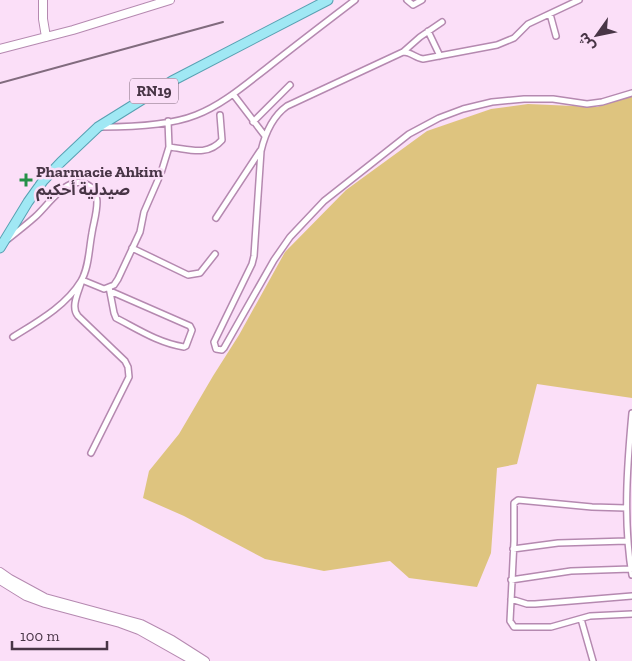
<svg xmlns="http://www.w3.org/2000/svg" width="632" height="661" font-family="'Zilla Slab','Noto Sans Arabic',serif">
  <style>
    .green { fill: #dec47f }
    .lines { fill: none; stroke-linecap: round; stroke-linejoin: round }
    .street-casing { stroke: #b589b0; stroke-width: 8 }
    .secondary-casing { stroke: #b589b0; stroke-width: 10 }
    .primary-casing { stroke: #58a0b2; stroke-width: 11 }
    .street { stroke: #fff; stroke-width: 5 }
    .secondary { stroke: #fff; stroke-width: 8 }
    .primary { stroke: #a0e8f4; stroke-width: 9 }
    .rail { stroke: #816b7e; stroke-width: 2 }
    .poi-dot { fill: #259148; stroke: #fbdff8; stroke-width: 2 }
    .labels { text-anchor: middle; stroke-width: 5; stroke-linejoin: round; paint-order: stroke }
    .shield { fill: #fbdff8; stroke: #7e687b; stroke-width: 1 }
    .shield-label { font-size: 15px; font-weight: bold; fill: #483546 }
    .poi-label { font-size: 16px; font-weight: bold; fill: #483546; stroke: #fbdff8; text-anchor: start }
  </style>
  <rect width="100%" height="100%" fill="#fbdff8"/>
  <path class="green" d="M632 95V398L537 384 517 464 497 468 491 553 477 587 409 578 390 561 324 571 265 559 184 516 143 498 149 471 179 434 213 376 239 335 285 252 346 190 427 131 491 109 528 104 597 107Z"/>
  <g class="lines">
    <g class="street-casing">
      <path id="street" d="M407 0 413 5 422 0
        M579 0 528 24 514 38 497 45 423 59C416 58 411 52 403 52L287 106C273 116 265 134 261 151L254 256 252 264 214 342 216 349 222 350 224 348 274 260 290 237 324 201 409 134 439 118 463 109 492 102 524 99H553L587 104 602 102 632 93
        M550 14 556 36
        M428 31 440 56
        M403 52 420 37 442 22
        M233 94 265 136
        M253 122 290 85
        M102 127C129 127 171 125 196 115 222 105 245 85 267 68 296 45 325 23 355 0
        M169 147C189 149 207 157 222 140L220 115
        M216 218 260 151
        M8 239C17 232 26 225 35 217 46 207 57 190 71 184 76 182 81 182 86 184 105 192 94 218 92 233 89 248 89 268 81 281 66 306 37 322 13 337
        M132 248 188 275 200 273 215 254
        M109 287 114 313 116 318C139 330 159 343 184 347L186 346 192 330 190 326 110 291
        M632 413C627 467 623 521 632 575
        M91 453 129 377 128 367 125 361 78 316C70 307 79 291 82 280L104 289 114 285 118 279 140 232 144 212 161 173 169 147 168 121
        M626 508 592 507 518 500 514 503V541L510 621 514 627H551L590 616 632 614
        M513 549 558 543 627 541
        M511 580 571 571 631 569
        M511 599 527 604H535L632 596
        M581 619 593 661"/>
    </g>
    <g class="secondary-casing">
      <path id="secondary" d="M43 0V19L46 37
        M0 49 73 30 170 0
        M0 572 10 579 45 598 141 624 172 640 205 661
        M0 580 26 596 45 603 120 623 139 630 194 661"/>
    </g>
    <g class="primary-casing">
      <path id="primary" d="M0 248 28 202 43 181 61 162 98 127 172 81 328 0"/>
    </g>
    <use href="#street" class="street"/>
    <use href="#secondary" class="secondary"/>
    <use href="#primary" class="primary"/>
    <path class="rail" d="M0 83 223 22"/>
  </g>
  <path class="poi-dot" d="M23.5 172.5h5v5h5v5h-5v5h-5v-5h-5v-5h5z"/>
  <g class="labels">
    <rect class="shield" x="130" y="78.5" width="48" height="25" rx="4"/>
    <g class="shield-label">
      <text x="154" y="96">RN19</text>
    </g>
    <g class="poi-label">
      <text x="36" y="177">Pharmacie Ahkim<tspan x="36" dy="18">صيدلية أحكيم</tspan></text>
    </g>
  </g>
  <g transform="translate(597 35) rotate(237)" stroke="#fbdff8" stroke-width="4" paint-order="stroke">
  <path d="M0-4L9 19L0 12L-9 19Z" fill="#483546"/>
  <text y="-8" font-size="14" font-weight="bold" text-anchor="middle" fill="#483546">ش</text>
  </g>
  <path d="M12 641v8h95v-8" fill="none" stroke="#483546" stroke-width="2.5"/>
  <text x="20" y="641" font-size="15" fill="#483546" stroke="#fbdff8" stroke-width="4" paint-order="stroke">100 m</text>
</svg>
